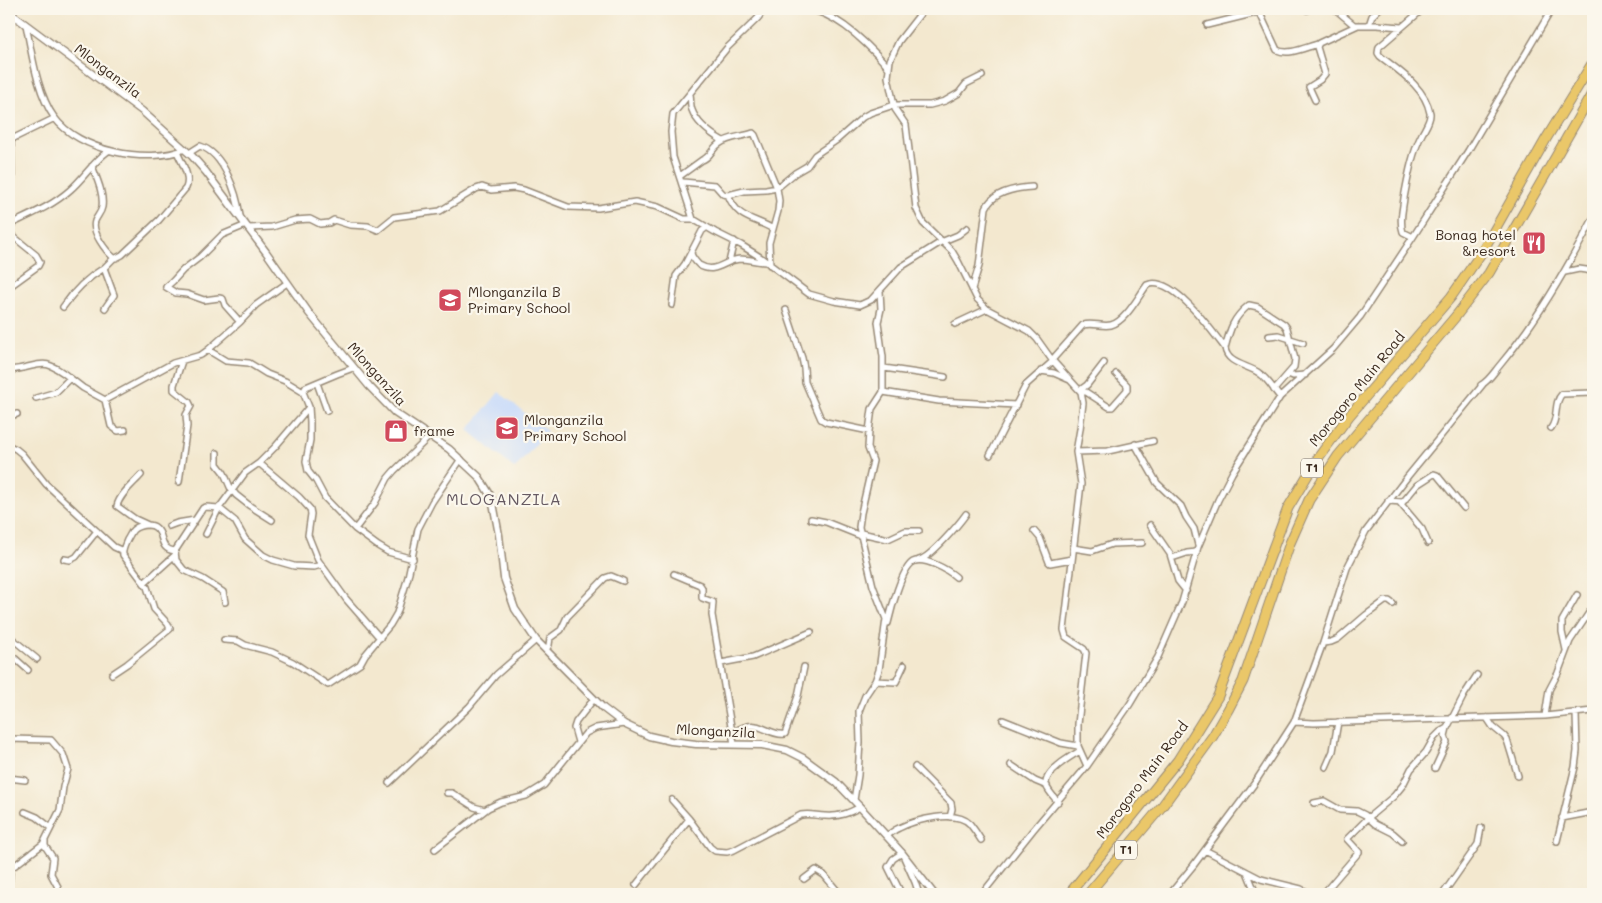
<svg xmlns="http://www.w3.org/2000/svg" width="1602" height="903" font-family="Mali,sans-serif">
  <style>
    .built { fill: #cadcf9 }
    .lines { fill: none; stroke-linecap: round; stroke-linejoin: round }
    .minor-casing { stroke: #978976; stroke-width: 8 }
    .tertiary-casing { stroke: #978976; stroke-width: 9 }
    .trunk-casing { stroke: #978976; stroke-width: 11 }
    .minor { stroke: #fff; stroke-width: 5 }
    .tertiary { stroke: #fff; stroke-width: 6 }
    .trunk { stroke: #eac769; stroke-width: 9 }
    .labels { text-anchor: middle; stroke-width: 4.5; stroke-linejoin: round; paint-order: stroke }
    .shield { fill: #fbf7ec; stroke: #75685c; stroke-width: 1 }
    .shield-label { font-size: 12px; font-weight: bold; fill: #3b2a1e }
    .street-label { font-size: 14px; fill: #3b2a1e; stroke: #fbf7ec }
    .poi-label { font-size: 14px; fill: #3b2a1e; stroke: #fbf7ec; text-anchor: start }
    .quarter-label { font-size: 16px; letter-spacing: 1px; fill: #665a62; stroke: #fbf7ec }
  </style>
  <rect width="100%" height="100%" fill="#fbf7ec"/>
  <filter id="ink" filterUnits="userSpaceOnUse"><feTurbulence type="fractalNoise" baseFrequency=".02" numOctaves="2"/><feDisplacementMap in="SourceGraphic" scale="10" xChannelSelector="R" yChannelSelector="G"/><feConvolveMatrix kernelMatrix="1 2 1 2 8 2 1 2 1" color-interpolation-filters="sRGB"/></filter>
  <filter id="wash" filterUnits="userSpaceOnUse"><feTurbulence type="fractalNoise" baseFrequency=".0096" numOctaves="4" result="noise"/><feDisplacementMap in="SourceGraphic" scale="20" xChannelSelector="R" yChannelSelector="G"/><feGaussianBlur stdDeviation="1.12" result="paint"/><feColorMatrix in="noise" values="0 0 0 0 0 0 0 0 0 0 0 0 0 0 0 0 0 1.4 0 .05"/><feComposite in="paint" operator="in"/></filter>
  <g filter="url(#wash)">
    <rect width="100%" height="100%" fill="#f3e8cf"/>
    <path class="built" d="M499 392 547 431 515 469 468 430Z"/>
  </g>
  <g filter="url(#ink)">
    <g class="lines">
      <g class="minor-casing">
        <path id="minor" d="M807 9C838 13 869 45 889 68
          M924 9 899 41 890 60 888 77 895 109 906 125 916 208 923 223 952 251 958 261 977 299 987 309 1029 331 1037 339 1052 360 1081 392 1083 403 1080 429 1076 452 1081 484 1064 630 1066 637 1084 649 1086 653 1078 724V746L1087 766
          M1258 9 1277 50C1289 56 1306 47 1318 44
          M1335 9 1354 25H1377L1401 27
          M1307 10 1310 9
          M26 25C32 54 37 93 54 117 78 151 148 165 185 149
          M1207 25 1260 12
          M1369 25 1372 16 1379 9
          M690 94C691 99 690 105 692 110 697 124 711 134 723 141
          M1315 100 1309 87 1320 80 1325 74 1317 47 1319 43 1358 25
          M189 153 200 146C224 153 237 194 240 216
          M92 166C97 179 104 194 102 207 101 213 97 216 95 221 91 232 106 251 114 258H116L122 255 159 220 186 188C191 177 182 163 177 152
          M680 176 702 160C710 158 712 148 719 144 728 137 742 137 753 133L755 135 777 188 779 201 778 211 769 243 770 265
          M683 182 715 185 723 194 728 195 744 191 766 190 777 188 795 173 807 166 815 155 837 140 863 117 870 113 894 105H930L945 101 959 93 966 84 982 76
          M728 195C738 220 753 217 773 229
          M9 205 12 192 11 141 14 138 55 118
          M693 219 673 157 671 132 673 114 727 48 758 18 764 9
          M9 225C30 215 52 206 70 190 84 178 93 162 108 151
          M248 228 272 227 295 220 310 219 320 224 329 223 334 220 350 225 368 226 378 230 394 217 440 211 476 189 482 187 491 190 514 188 524 190 568 207 598 208 635 202 658 207 684 219H693L715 232 741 245 760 257 809 294 834 301 860 305 871 300 901 267 941 242 958 235 967 228
          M9 233 36 255 40 262 38 266 9 287
          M1413 237 1403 232C1399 221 1403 209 1404 198 1408 177 1412 153 1422 134 1425 128 1431 120 1430 113 1425 87 1399 71 1380 56L1378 53 1379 47 1423 9
          M691 253C692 258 695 261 699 265 716 275 724 260 740 259 749 259 758 262 767 262
          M729 262 734 241
          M1565 272 1579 269 1593 271
          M972 289 979 266 986 208C993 192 1016 188 1032 187
          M672 305 676 276 685 264 702 231 707 227
          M63 307C74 291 87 278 104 268
          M105 308 114 295 104 268 114 258
          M786 310 802 358 804 368 805 382 821 419 826 422 869 431
          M240 322 225 305 223 299 219 298 204 300 187 294 176 293 166 287 173 281 183 270 200 257 222 235 246 225
          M955 324 987 309
          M1269 336 1278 335 1303 343
          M1225 348C1230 329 1233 318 1249 305L1258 307 1284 324 1287 328 1295 359 1294 367 1274 390
          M208 350 226 361 249 363 267 374 285 381 303 392
          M1052 360 1083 325C1093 322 1101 327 1111 325 1125 322 1138 297 1147 285 1172 274 1212 331 1225 348 1227 364 1248 365 1259 373 1268 379 1273 389 1280 397
          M353 368 337 374 306 387 303 392 309 407 310 422V440L306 461 308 471 316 481 325 498 355 529 378 546 388 552 413 559
          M884 368 945 377
          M9 370C41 368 40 354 70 378
          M1041 371 1054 373 1070 380
          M1288 374 1293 376 1305 375
          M317 383 327 411
          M1481 385C1489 381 1494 372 1500 365 1537 321 1566 270 1593 219
          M1080 390 1087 385 1104 363
          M883 392 939 401 1016 405
          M1081 392H1086L1109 407H1112L1127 390V385L1116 374
          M36 398 56 392 70 378 83 388 105 400 173 363 201 355 208 350 240 322 256 305 287 283
          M105 400 111 426 118 431 125 430
          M9 416 17 414
          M1551 428C1559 418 1553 403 1562 394L1593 393
          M1135 444 1157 483 1181 506 1186 517 1194 529 1198 545
          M9 446 16 449 22 454 46 484 114 547 123 551
          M1076 452 1108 451 1153 441
          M217 453V464L224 473 230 487 236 495 250 506 272 520
          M990 455 1026 385 1053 361
          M259 463 299 497 310 509 311 514 308 535 318 560 346 599 380 638
          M141 475C133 484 120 494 117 506L135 519 148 525
          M179 482 187 426 186 415 191 406 189 402 174 390V385L182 361
          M1388 501 1403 502 1417 485 1434 474 1437 475 1464 508
          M1400 503 1422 529 1428 543
          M811 519 826 522 861 536
          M1150 525 1170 554 1178 581 1186 591
          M169 526 177 523 195 520
          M355 529 375 503 388 478 394 471 430 436
          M1034 531 1040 538 1049 562 1050 563 1072 559
          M861 533 888 539 905 531H919
          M206 534 219 508 235 521 245 539 263 555 273 560 294 566 314 567 321 565
          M1073 548 1092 551 1112 544 1142 543
          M1172 558 1187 553 1197 552
          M64 559 70 560 76 557 97 531
          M919 560C930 558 959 524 966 514
          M674 574 700 585 702 588V598L713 602 712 615 734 744
          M144 583 175 555
          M225 602 223 592 203 579 184 570 176 560 175 551 203 508 206 507 219 508 245 473 259 463 275 447 309 407
          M888 623C891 610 902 568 913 562 924 556 948 570 956 577
          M9 636 37 659
          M224 640 238 641 245 645 272 652 293 662 328 685 360 664 365 655 390 625 397 613 408 577 418 529 432 502 461 459
          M1323 643 1331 642 1338 639 1366 615 1385 601H1389L1393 604
          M546 650 549 645 550 638 561 630 567 617 605 578 611 576 623 581
          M1566 650 1562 632V621L1577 595
          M9 653 28 670
          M721 663 753 657 811 632
          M112 674 127 664 170 629 168 624 154 609 147 587 123 555C122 550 125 545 127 540 129 537 131 532 133 530 138 525 151 523 156 528 165 535 158 549 175 551
          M875 681 896 682 904 665
          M1545 716 1549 690 1558 673 1570 641 1593 607
          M1487 718 1493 727 1504 736 1507 740 1518 776
          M1003 720 1061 743 1078 746
          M1294 722 1314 723 1545 716 1593 711
          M732 733C739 729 748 724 756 726 766 728 775 736 785 734L798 696 804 667
          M9 739 51 740 63 754 68 769 63 787 60 810 43 844 10 869
          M578 742 574 728 576 722 594 699
          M1011 765 1035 781 1047 786
          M915 767 951 803 952 809 950 817
          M1326 767 1333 751 1338 722
          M1435 768 1447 742 1445 736 1447 728
          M9 778 25 780
          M389 783 469 707 496 675 536 640
          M447 793H452L474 807 485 810
          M672 800 689 819 710 847 715 851 727 852 734 850 801 815C810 813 817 816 825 816 839 817 849 813 860 807
          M854 800 858 775 860 742 859 711 865 696 875 681 879 670 886 619 873 586 859 527 861 513 873 461 868 448 869 431 872 409 883 392V357L878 322 881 309 880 291
          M1058 802C1054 797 1048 791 1046 785 1044 772 1071 756 1080 751
          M1314 803 1324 801 1340 810 1357 811 1365 815 1375 824 1393 833 1402 841
          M25 812 37 817 51 828
          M1562 818 1593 812
          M886 836C890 834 894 830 899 828 915 820 956 809 970 824 974 829 978 835 981 840
          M45 841V846L53 858 51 874 58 887V894
          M1557 841 1575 767 1577 751 1576 713
          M435 849 488 808 501 802 526 796 544 785 586 733 596 728 624 724
          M1205 850 1261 879 1301 889 1311 894
          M9 867 10 872 9 883
          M1247 872 1256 894
          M804 879 816 870 824 875 840 894
          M636 885 689 819
          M900 891 888 867 893 859 902 853 915 882 919 894
          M982 894 1033 830 1087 766 1130 704 1158 657 1182 602 1198 547 1218 500 1232 473 1280 397 1333 349 1360 317 1413 237 1468 151 1552 9
          M1170 894 1193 866 1254 784 1294 722 1323 643 1347 568 1366 531 1408 476 1484 383
          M1323 894 1359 852 1347 839 1369 817 1394 796 1403 785 1411 769 1426 752 1434 738 1440 732 1447 728 1464 695 1477 675
          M1443 894 1478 844 1481 828"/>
      </g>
      <g class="tertiary-casing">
        <path id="tertiary" d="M9 12 142 111 192 156 206 172 266 252 309 313 369 386 395 413 449 449 479 477 489 493 493 503 499 535 504 578 515 609 536 640 603 708 624 724 649 736 671 741 696 744 762 745 787 750 803 758 836 782 860 807 902 853 934 894"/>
      </g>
      <g class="trunk-casing">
        <path id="trunk" d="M1069 894 1178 760 1218 696 1288 508 1318 458 1349 416 1451 297 1482 252 1546 139 1593 62
          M1088 894 1163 805 1213 736 1229 708 1243 681 1290 543 1309 500 1338 456 1456 316 1489 273 1593 92"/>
      </g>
      <use href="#minor" class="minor"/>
      <use href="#tertiary" class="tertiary"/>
      <use href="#trunk" class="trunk"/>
    </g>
  </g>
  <defs>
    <g id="restaurant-square" transform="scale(1.25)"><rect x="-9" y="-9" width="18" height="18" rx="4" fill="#d1495b" stroke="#fbf7ec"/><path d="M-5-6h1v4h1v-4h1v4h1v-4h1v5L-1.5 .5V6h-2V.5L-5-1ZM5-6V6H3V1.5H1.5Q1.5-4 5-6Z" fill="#fff"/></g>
    <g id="school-square" transform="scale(1.25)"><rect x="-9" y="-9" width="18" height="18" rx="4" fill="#d1495b" stroke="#fbf7ec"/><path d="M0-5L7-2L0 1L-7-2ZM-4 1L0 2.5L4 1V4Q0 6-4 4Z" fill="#fff"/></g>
    <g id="shop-square" transform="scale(1.25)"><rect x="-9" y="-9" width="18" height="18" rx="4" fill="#d1495b" stroke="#fbf7ec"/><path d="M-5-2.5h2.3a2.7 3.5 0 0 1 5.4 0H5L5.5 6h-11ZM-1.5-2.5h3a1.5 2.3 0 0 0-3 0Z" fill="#fff"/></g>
  </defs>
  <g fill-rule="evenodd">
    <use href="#restaurant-square" x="1534" y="243"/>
    <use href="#school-square" x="450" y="300"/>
    <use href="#school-square" x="507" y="428"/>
    <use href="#shop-square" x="396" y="431"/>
  </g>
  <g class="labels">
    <g class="shield">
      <rect x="1301" y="458.5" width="22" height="19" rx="4"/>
      <rect x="1115" y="840.5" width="22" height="19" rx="4"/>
    </g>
    <g class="shield-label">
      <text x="1312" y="472">T1</text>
      <text x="1126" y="854">T1</text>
    </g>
    <g class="street-label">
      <text transform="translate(108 71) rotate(37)" y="5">Mlonganzila</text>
      <text transform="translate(377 374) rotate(48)" y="5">Mlonganzila</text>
      <text transform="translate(1357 389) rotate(-51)" y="5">Morogoro Main Road</text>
      <text transform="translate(716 731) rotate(3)" y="5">Mlonganzila</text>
      <text transform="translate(1142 780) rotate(-53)" y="5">Morogoro Main Road</text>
    </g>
    <g class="poi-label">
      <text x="1516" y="240" text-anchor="end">Bonag hotel<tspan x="1516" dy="16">&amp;resort</tspan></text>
      <text x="468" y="297">Mlonganzila B<tspan x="468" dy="16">Primary School</tspan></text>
      <text x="524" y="425">Mlonganzila<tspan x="524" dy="16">Primary School</tspan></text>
      <text x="414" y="436">frame</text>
    </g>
    <g class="quarter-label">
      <text x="504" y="505">MLOGANZILA</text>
    </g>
  </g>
  <rect width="1602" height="903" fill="none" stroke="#fbf7ec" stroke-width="30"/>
</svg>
